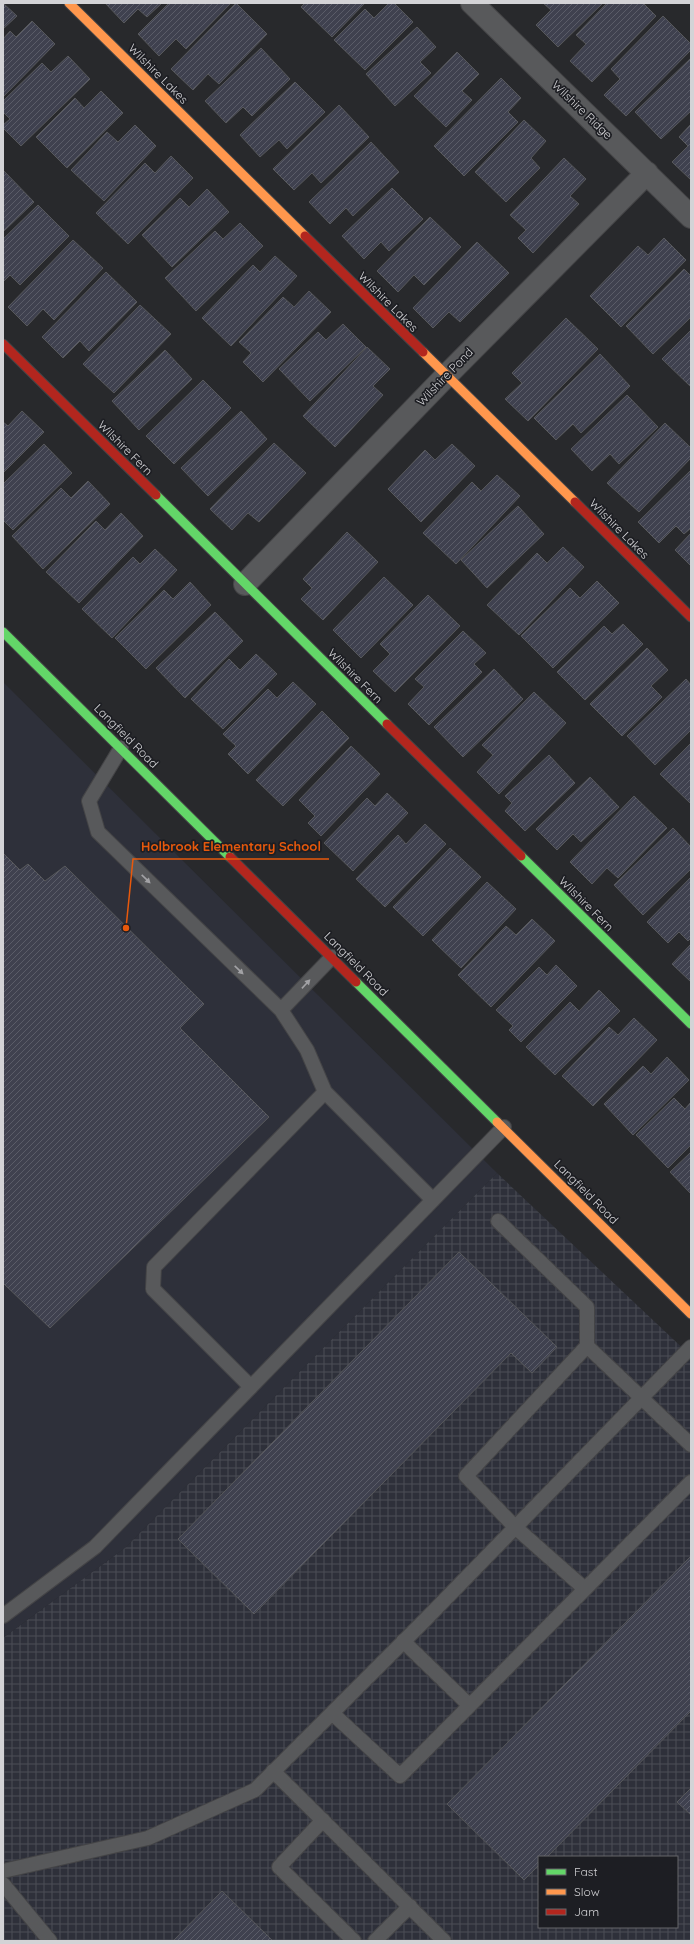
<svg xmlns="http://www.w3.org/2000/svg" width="694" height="1944" font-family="Quicksand,sans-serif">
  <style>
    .built { fill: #2e303a }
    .industrial { fill: url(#industrial-grid); fill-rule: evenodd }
    .building { fill: url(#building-hatch); stroke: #57585b }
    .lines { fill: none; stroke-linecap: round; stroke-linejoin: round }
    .lane-casing { stroke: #444446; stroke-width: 16 }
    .street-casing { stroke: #444446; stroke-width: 24 }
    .fast-casing { stroke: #444446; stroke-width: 11 }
    .slow-casing { stroke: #444446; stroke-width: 11 }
    .jam-casing { stroke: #444446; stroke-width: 11 }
    .lane { stroke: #58595b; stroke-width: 14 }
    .street { stroke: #58595b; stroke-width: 22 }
    .fast { stroke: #63d668; stroke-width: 9 }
    .slow { stroke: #ff974d; stroke-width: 9 }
    .jam { stroke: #b3261e; stroke-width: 9 }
    .oneway { fill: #a2a2a5 }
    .labels { text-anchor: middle; stroke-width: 3.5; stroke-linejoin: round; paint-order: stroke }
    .street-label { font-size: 12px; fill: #d3d3d6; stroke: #1d1e23 }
    .leader { fill: none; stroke: #e8590c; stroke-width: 1.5 }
    .callout-dot { fill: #e8590c; stroke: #1d1e23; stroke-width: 1.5 }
    .callout-label { font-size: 13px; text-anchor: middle; font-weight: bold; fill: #e8590c; stroke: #1d1e23; stroke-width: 3.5; stroke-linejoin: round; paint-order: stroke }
  </style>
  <defs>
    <pattern id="industrial-grid" width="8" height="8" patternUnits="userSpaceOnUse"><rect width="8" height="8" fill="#2e303a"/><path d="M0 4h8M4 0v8" fill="none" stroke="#4b4d56"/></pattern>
    <pattern id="building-hatch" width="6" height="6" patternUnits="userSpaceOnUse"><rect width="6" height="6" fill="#3f414f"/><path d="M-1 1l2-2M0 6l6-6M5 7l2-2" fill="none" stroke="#5a5c68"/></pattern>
  </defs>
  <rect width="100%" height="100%" fill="#28292c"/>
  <path class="built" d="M3 682 497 1173 125 1548 3 1638Z"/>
  <path class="industrial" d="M497 1173 691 1356V1941H3V1638L125 1548ZM539 1857H677V1927H539Z"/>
  <path class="building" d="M3 3 17 16 3 29Z
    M105 3H162L147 17 138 9 124 23Z
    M169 3H231L186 49 176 39 159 56 138 34Z
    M236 3 267 34 219 84 208 74 193 90 171 69Z
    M305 3H365L332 37 301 7Z
    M389 3H394L413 22 365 70 334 40 365 9 374 18Z
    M543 3H603L558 47 536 25 551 10Z
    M607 3H643L656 16 592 82 570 61 586 44 576 35Z
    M663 16 691 44V50L626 116 604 95 620 79 611 69Z
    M32 21 55 44 3 97V39L10 31 16 37Z
    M417 27 436 47 420 62 431 73 395 106 366 74Z
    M261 48 290 79 252 116 243 107 226 123 205 101Z
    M457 52 479 74 462 91 472 100 446 127 414 96Z
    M68 56 90 79 21 146 3 128V125L10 119 3 112V101L42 63 51 72Z
    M691 58V111L661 139 635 112Z
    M501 78 521 98 508 112 518 122 464 176 434 146Z
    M295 82 325 112 287 149 279 140 260 157 240 135Z
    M101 91 123 113 67 168 36 137 75 98 84 108Z
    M339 105 369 137 321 183 312 173 294 190 273 169Z
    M524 120 546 141 531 158 540 168 506 202 475 172Z
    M691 124V180L672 162 688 146 679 137Z
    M135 125 156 146 104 201 71 170 107 132 118 142Z
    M371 142 399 172 353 216 346 208 330 224 309 202Z
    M171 156 193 178 128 244 96 213 145 163 155 173Z
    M564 158 586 179 570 196 579 204 533 253 518 238 526 230 510 215Z
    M3 170 34 202 3 232Z
    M392 188 423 219 389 251 381 242 364 259 342 236Z
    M207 189 229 212 172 267 142 235 180 198 189 207Z
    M38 205 69 236 20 285 10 275 3 282V239Z
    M430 217 461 247 424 285 414 275 398 292 377 271Z
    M240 223 263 246 196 311 165 278 215 231 223 239Z
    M664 238 686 260 621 327 590 296 638 246 648 255Z
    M73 240 103 268 54 320 43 309 27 326 8 307Z
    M477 242 509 273 460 322 449 312 433 328 413 308Z
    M275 256 297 276 231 346 202 318 253 265 260 272Z
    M684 269 691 276V317L653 354 626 326Z
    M106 272 137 302 89 351 80 341 63 358 42 337Z
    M309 291 331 312 263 382 243 362 251 353 239 342 283 297 294 307Z
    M140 305 171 334 114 393 83 364Z
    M566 318 598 349 528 421 505 399 522 383 512 373Z
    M343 324 366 347 310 401 279 369 318 332 326 340Z
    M691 330V387L662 359Z
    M367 347 390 369 373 386 383 395 335 447 303 416Z
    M165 350 192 379 139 430 112 401Z
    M600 354 630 386 581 433 573 424 556 440 534 418Z
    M203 380 231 408 174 464 146 436Z
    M627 395 658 427 619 464 610 454 592 471 571 449Z
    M22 411 44 432 3 473V422L8 426Z
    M241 411 267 439 208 496 181 468Z
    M665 423 691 448V458L639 512 607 483Z
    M274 443 306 473 259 522 248 513 232 530 210 509Z
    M44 444 72 473 13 530 3 520V484Z
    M452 444 475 466 421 522 388 489 425 450 435 460Z
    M691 470V528L684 534 676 526 659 543 638 522Z
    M497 475 520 496 456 564 423 533 472 482 481 491Z
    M88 481 110 504 43 569 12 536 61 488 71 498Z
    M518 506 544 534 487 588 461 560Z
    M121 513 143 536 79 603 46 572 96 521 105 530Z
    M347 532 378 562 323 620 301 599 312 588 303 579Z
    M691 533V566L675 550Z
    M563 547 584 567 519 635 487 605 537 553 547 563Z
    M155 549 177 570 112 638 82 609 133 557 140 564Z
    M384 577 413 605 361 658 333 630Z
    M597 581 619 603 553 668 521 636 570 588 580 598Z
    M190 582 211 605 146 669 115 638 164 590 173 599Z
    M428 595 460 626 395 692 373 671 390 654 380 644Z
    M215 612 243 641 185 698 156 668Z
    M623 624 643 644 585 700 557 672 604 626 612 634Z
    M463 631 486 653 474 664 482 672 429 725 408 704 424 687 415 679Z
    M647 648 668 670 651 686 662 697 622 736 590 704Z
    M256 654 277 674 223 729 191 699 229 659 240 670Z
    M494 669 523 699 463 757 434 727Z
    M686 679 691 685V730L655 765 627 736Z
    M293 682 316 704 248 774 228 754 236 746 223 734 268 689 277 698Z
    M534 692 566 723 499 794 477 772 493 755 482 745Z
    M322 711 349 738 283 806 256 780Z
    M691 743V802L690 803 660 774Z
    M351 746 380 774 321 836 308 823 315 816 299 800Z
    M549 755 575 783 525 831 505 811 512 803 505 796Z
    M590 777 619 807 581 842 573 834 557 850 536 829Z
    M387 793 408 813 353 871 324 843 367 798 375 806Z
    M634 796 667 828 618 878 607 868 592 884 570 862Z
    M425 824 446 844 385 907 356 879 398 835 406 844Z
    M673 828 691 847V869L643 915 614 885Z
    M450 848 481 877 423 936 393 907Z
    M3 853 20 870 28 864 45 881 65 866 204 1004 180 1028 269 1117 50 1328 3 1283Z
    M691 877V938L688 941 679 932 668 943 647 922Z
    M487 882 516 909 461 968 432 940Z
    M532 919 555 941 491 1007 458 975 506 926 516 935Z
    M691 944V982L672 964Z
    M556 965 577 986 521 1042 509 1030 513 1026 496 1010 539 967 547 975Z
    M599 990 620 1011 555 1075 526 1047 570 1002 579 1011Z
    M634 1018 657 1040 593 1106 562 1076 609 1027 618 1035Z
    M667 1057 689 1080 633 1135 604 1104 643 1066 651 1074Z
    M674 1098 685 1109 691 1102V1145L668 1168 636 1135Z
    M691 1152V1194L670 1172Z
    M459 1252 557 1347 532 1373 511 1353 254 1614 178 1539Z
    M691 1556V1711L547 1857H539V1865L524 1880 447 1804Z
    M691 1788V1815L677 1802Z
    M222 1891 273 1941H173Z"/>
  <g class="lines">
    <g class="lane-casing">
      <path id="lane" d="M121 748 89 801 98 832 281 1010 307 1050 325 1092 433 1200
        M281 1010 332 957
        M498 1221 587 1307V1346L691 1445
        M251 1387 153 1289 154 1267 325 1092
        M585 1589 515 1527 466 1476 587 1346
        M3 1616 95 1547 504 1127
        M403 1641 469 1705
        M332 1713 400 1776 691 1482
        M273 1771 444 1941
        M323 1820 279 1867 354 1941
        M3 1871 148 1838 255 1790 425 1620 691 1347
        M3 1884 50 1941
        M375 1941 410 1906"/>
    </g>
    <g class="street-casing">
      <path id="street" d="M472 3 691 217
        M245 584 446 376 647 173"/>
    </g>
    <g class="fast-casing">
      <path id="fast" d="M156 495 387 724
        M3 632 230 857
        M521 856 691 1024
        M356 982 497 1122"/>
    </g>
    <g class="slow-casing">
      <path id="slow" d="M69 3 305 236
        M423 352 575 502
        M497 1122 691 1314"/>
    </g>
    <g class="jam-casing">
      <path id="jam" d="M305 236 423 352
        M3 344 156 495
        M575 502 691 617
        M387 724 521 856
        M230 857 356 982"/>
    </g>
    <use href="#lane" class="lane"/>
    <use href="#street" class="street"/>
    <use href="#fast" class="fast"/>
    <use href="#slow" class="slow"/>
    <use href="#jam" class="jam"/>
  </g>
  <defs><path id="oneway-solid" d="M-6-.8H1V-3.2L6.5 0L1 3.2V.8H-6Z"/></defs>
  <g class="oneway">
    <use href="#oneway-solid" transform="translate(146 879) rotate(44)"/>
    <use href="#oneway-solid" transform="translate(239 970) rotate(44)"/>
    <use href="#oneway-solid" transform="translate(306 984) rotate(-47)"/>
  </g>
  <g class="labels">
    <g class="street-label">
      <text transform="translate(158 74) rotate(45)" y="4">Wilshire Lakes</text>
      <text transform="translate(582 110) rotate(44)" y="4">Wilshire Ridge</text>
      <text transform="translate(388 302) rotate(45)" y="4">Wilshire Lakes</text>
      <text transform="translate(445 377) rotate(-46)" y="4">Wilshire Pond</text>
      <text transform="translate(125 448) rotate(45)" y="4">Wilshire Fern</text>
      <text transform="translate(619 529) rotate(45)" y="4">Wilshire Lakes</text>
      <text transform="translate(355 676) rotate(45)" y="4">Wilshire Fern</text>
      <text transform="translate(126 736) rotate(45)" y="4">Langfield Road</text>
      <text transform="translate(586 904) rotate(45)" y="4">Wilshire Fern</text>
      <text transform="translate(356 964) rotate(45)" y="4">Langfield Road</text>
      <text transform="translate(586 1192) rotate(45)" y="4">Langfield Road</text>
    </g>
  </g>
  <path class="leader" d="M126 928L133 859H329"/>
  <circle class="callout-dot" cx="126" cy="928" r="4"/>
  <g class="callout-label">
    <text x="231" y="851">Holbrook Elementary School</text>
  </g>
  <rect width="694" height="1944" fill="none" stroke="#d3d3d6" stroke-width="8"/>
  <rect x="538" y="1856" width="140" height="72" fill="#1d1e23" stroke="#66666b"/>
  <rect x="546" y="1869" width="20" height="6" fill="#63d668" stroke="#66666b"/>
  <text x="574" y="1876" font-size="12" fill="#d3d3d6">Fast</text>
  <rect x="546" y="1889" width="20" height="6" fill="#ff974d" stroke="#66666b"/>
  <text x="574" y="1896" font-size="12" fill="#d3d3d6">Slow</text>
  <rect x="546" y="1909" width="20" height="6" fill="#b3261e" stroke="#66666b"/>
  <text x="574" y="1916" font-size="12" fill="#d3d3d6">Jam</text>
</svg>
